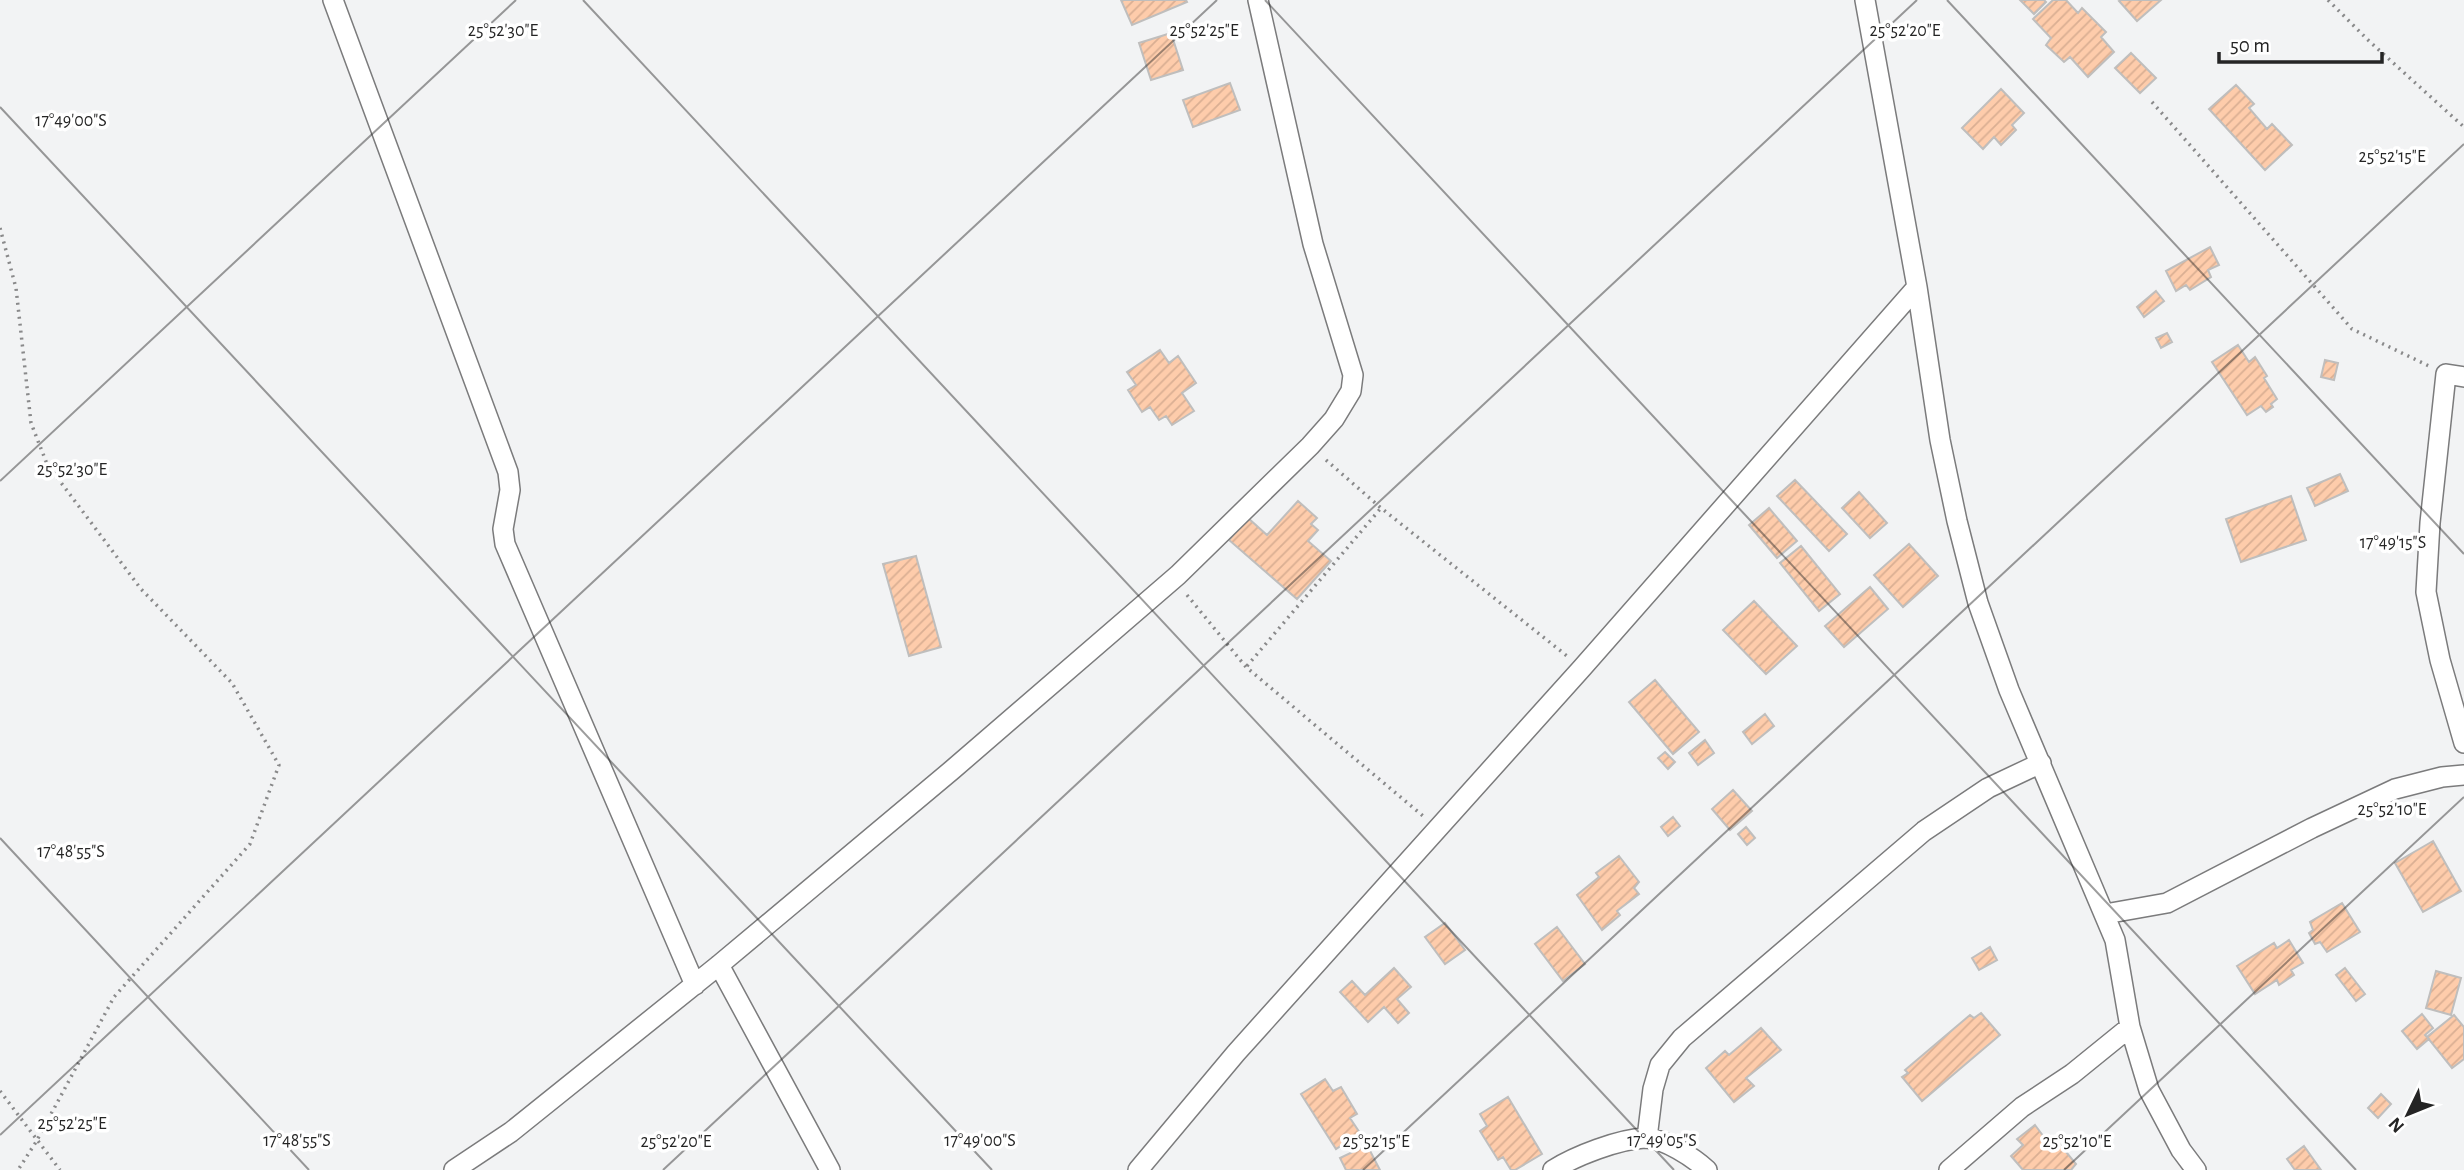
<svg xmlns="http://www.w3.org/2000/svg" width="2464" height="1170" font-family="'Alegreya Sans',sans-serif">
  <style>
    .building { fill: url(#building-hatch); stroke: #bfbebd; stroke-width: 2 }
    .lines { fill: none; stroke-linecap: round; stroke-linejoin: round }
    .street-casing { stroke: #7b7b7c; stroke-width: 22 }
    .path { stroke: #89898a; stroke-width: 3.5; stroke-dasharray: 2 5; stroke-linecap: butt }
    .street { stroke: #fff; stroke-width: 19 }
    .ticks { fill: none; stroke: #252525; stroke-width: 2; stroke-opacity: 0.45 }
    .ticks-label { font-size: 18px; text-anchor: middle; fill: #252525; stroke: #fff; stroke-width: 7; stroke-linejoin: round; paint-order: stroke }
  </style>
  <defs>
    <pattern id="building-hatch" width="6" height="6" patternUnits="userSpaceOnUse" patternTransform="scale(1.75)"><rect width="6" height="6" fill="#feccab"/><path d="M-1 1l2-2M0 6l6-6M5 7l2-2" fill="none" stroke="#daaf93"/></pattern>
  </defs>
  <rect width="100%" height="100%" fill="#f2f3f4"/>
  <path class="building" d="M1121 0H1186L1187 2 1132 25Z
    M2020 0H2044L2046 2 2034 14Z
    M2053 0H2066L2078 13 2082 8 2106 32 2101 37 2114 52 2088 77 2070 57 2064 62 2046 45 2051 38 2033 19Z
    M2121 0H2161L2137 21 2119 1Z
    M1171 33 1183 70 1151 80 1139 43Z
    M2131 53 2156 78 2140 93 2115 68Z
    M1230 83 1240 110 1193 127 1183 100Z
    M2236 85 2254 104 2249 108 2267 129 2272 124 2292 145 2265 170 2209 109Z
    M2001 89 2024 113 2012 125 2016 130 2001 145 1994 137 1983 149 1962 128Z
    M2210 247 2219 265 2208 270 2211 277 2190 290 2186 285 2176 291 2166 271Z
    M2156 291 2164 301 2144 317 2137 307Z
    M2167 333 2172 342 2161 348 2156 338Z
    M2238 345 2249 362 2255 357 2267 376 2264 378 2277 399 2271 404 2273 407 2266 412 2261 406 2247 415 2212 362Z
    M1160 350 1169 363 1178 356 1196 383 1182 393 1194 411 1172 425 1166 416 1159 420 1150 407 1142 412 1128 390 1136 385 1127 372Z
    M2325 360 2338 363 2334 380 2321 377Z
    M2340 474 2348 491 2315 506 2307 488Z
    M1795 480 1847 534 1829 551 1777 496Z
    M1859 492 1887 523 1870 538 1842 508Z
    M2291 496 2306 540 2241 562 2226 519Z
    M1298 501 1317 518 1311 524 1318 530 1308 541 1331 561 1297 599 1229 540 1248 518 1267 535Z
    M1769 508 1797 541 1777 558 1749 525Z
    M1909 544 1938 576 1903 607 1874 575Z
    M1801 546 1840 594 1819 611 1780 563Z
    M916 556 941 647 909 656 883 564Z
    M1870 587 1888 609 1844 647 1825 626Z
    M1754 601 1797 646 1766 674 1723 630Z
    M1655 680 1699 732 1673 754 1629 702Z
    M1765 714 1774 726 1752 744 1743 732Z
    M1705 740 1714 753 1698 765 1689 753Z
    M1665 752 1675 762 1668 769 1658 758Z
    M1733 790 1752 811 1730 830 1712 809Z
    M1673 817 1680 826 1668 836 1661 827Z
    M1746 827 1755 838 1747 845 1738 834Z
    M2433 841 2461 891 2423 912 2395 863Z
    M1619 856 1639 882 1634 888 1639 894 1617 911 1620 915 1602 930 1577 895 1599 877 1596 873Z
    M2342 903 2360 932 2327 952 2320 942 2315 944 2309 933 2313 930 2310 922Z
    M1445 923 1465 950 1445 964 1425 937Z
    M1557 927 1585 964 1563 981 1535 944Z
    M2289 940 2303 963 2291 970 2294 975 2279 985 2277 980 2255 994 2237 966 2274 943 2277 948Z
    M1990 947 1997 960 1979 970 1972 958Z
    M1394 968 1411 987 1397 999 1409 1013 1398 1023 1384 1007 1368 1022 1340 992 1352 981 1365 995Z
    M2345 968 2365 994 2356 1001 2336 975Z
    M2436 971 2461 978 2451 1015 2426 1008Z
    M1981 1013 2000 1035 1922 1101 1902 1077 1908 1073 1905 1070 1970 1015 1974 1018Z
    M2422 1014 2433 1028 2425 1035 2429 1039 2417 1049 2402 1031Z
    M2454 1015 2464 1027V1059L2452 1068 2427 1037Z
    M1761 1028 1781 1050 1746 1078 1754 1086 1734 1102 1706 1068 1725 1051 1729 1055Z
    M1325 1079 1333 1091 1341 1087 1357 1114 1350 1118 1360 1133 1336 1149 1301 1094Z
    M2381 1094 2391 1104 2378 1118 2368 1108Z
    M1508 1097 1542 1154 1515 1170H1511L1503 1157 1498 1160 1480 1131 1487 1126 1480 1114Z
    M2035 1125 2047 1141 2053 1136 2076 1164 2071 1170H2023L2011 1156 2023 1145 2017 1139Z
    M1367 1145 1380 1170H1346L1340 1158Z
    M2304 1146 2321 1170H2295L2287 1159Z"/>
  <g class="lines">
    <g class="street-casing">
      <path id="street" d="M333 0 508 472 510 490 503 529 505 544 695 985
        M1865 0 1917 287 1940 440 1957 521 1978 603 2009 690 2115 940 2130 1027 2149 1090 2181 1150 2196 1170
        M2464 377 2446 374 2430 523 2426 592 2440 660 2464 743
        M2105 914 2167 903 2312 828 2395 789 2442 777 2464 775
        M719 965 830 1170
        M1647 1138 1653 1089 1660 1065 1682 1038 1924 831 1988 788 2041 763
        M454 1170 511 1132 719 965 952 770 1178 575 1310 446 1334 419 1351 391 1353 375 1313 244 1258 0
        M1138 1170 1236 1053 1582 668 1917 287
        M1553 1170C1575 1156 1619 1139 1645 1138 1664 1138 1694 1158 1707 1170
        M1949 1170 2022 1107 2072 1074 2130 1027"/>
    </g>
    <path class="path" d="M2328 0 2369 41 2464 127
      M2152 102 2352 329 2429 366
      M0 228 16 288 31 423 47 464 141 589 232 683 279 765 250 844 114 997 36 1142 18 1170
      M1326 460 1381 508 1567 656
      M1187 595 1246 667 1423 816
      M1247 666 1381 508
      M0 1091 60 1170"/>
    <use href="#street" class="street"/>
  </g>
  <path class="ticks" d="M583 0 1674 1170M1265 0 2356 1170M1947 0 2464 554M0 107 992 1170M0 481 516 0M0 838 309 1170M0 1135 1217 0M663 1170 1917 0M1363 1170 2464 144M2064 1170 2464 797"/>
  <g class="ticks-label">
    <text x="503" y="36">25°52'30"E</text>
    <text x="1204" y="36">25°52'25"E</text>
    <text x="1905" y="36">25°52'20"E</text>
    <text x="71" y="126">17°49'00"S</text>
    <text x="2392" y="162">25°52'15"E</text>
    <text x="72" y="475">25°52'30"E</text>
    <text x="2393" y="548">17°49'15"S</text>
    <text x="2392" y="815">25°52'10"E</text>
    <text x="71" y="857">17°48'55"S</text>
    <text x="72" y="1129">25°52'25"E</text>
    <text x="297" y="1146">17°48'55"S</text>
    <text x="980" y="1146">17°49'00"S</text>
    <text x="1662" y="1146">17°49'05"S</text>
    <text x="676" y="1147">25°52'20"E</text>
    <text x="1376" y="1147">25°52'15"E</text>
    <text x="2077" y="1147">25°52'10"E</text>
  </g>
  <g transform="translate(2408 1114) rotate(227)" stroke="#ffffff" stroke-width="5" paint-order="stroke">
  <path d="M0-5L12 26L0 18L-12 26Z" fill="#252525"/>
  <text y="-10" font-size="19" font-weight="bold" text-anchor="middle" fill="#252525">N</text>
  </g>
  <path d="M2219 52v10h163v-10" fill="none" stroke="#252525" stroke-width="3.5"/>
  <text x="2230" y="52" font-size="21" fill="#252525" stroke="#ffffff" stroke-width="5" paint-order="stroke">50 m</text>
</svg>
